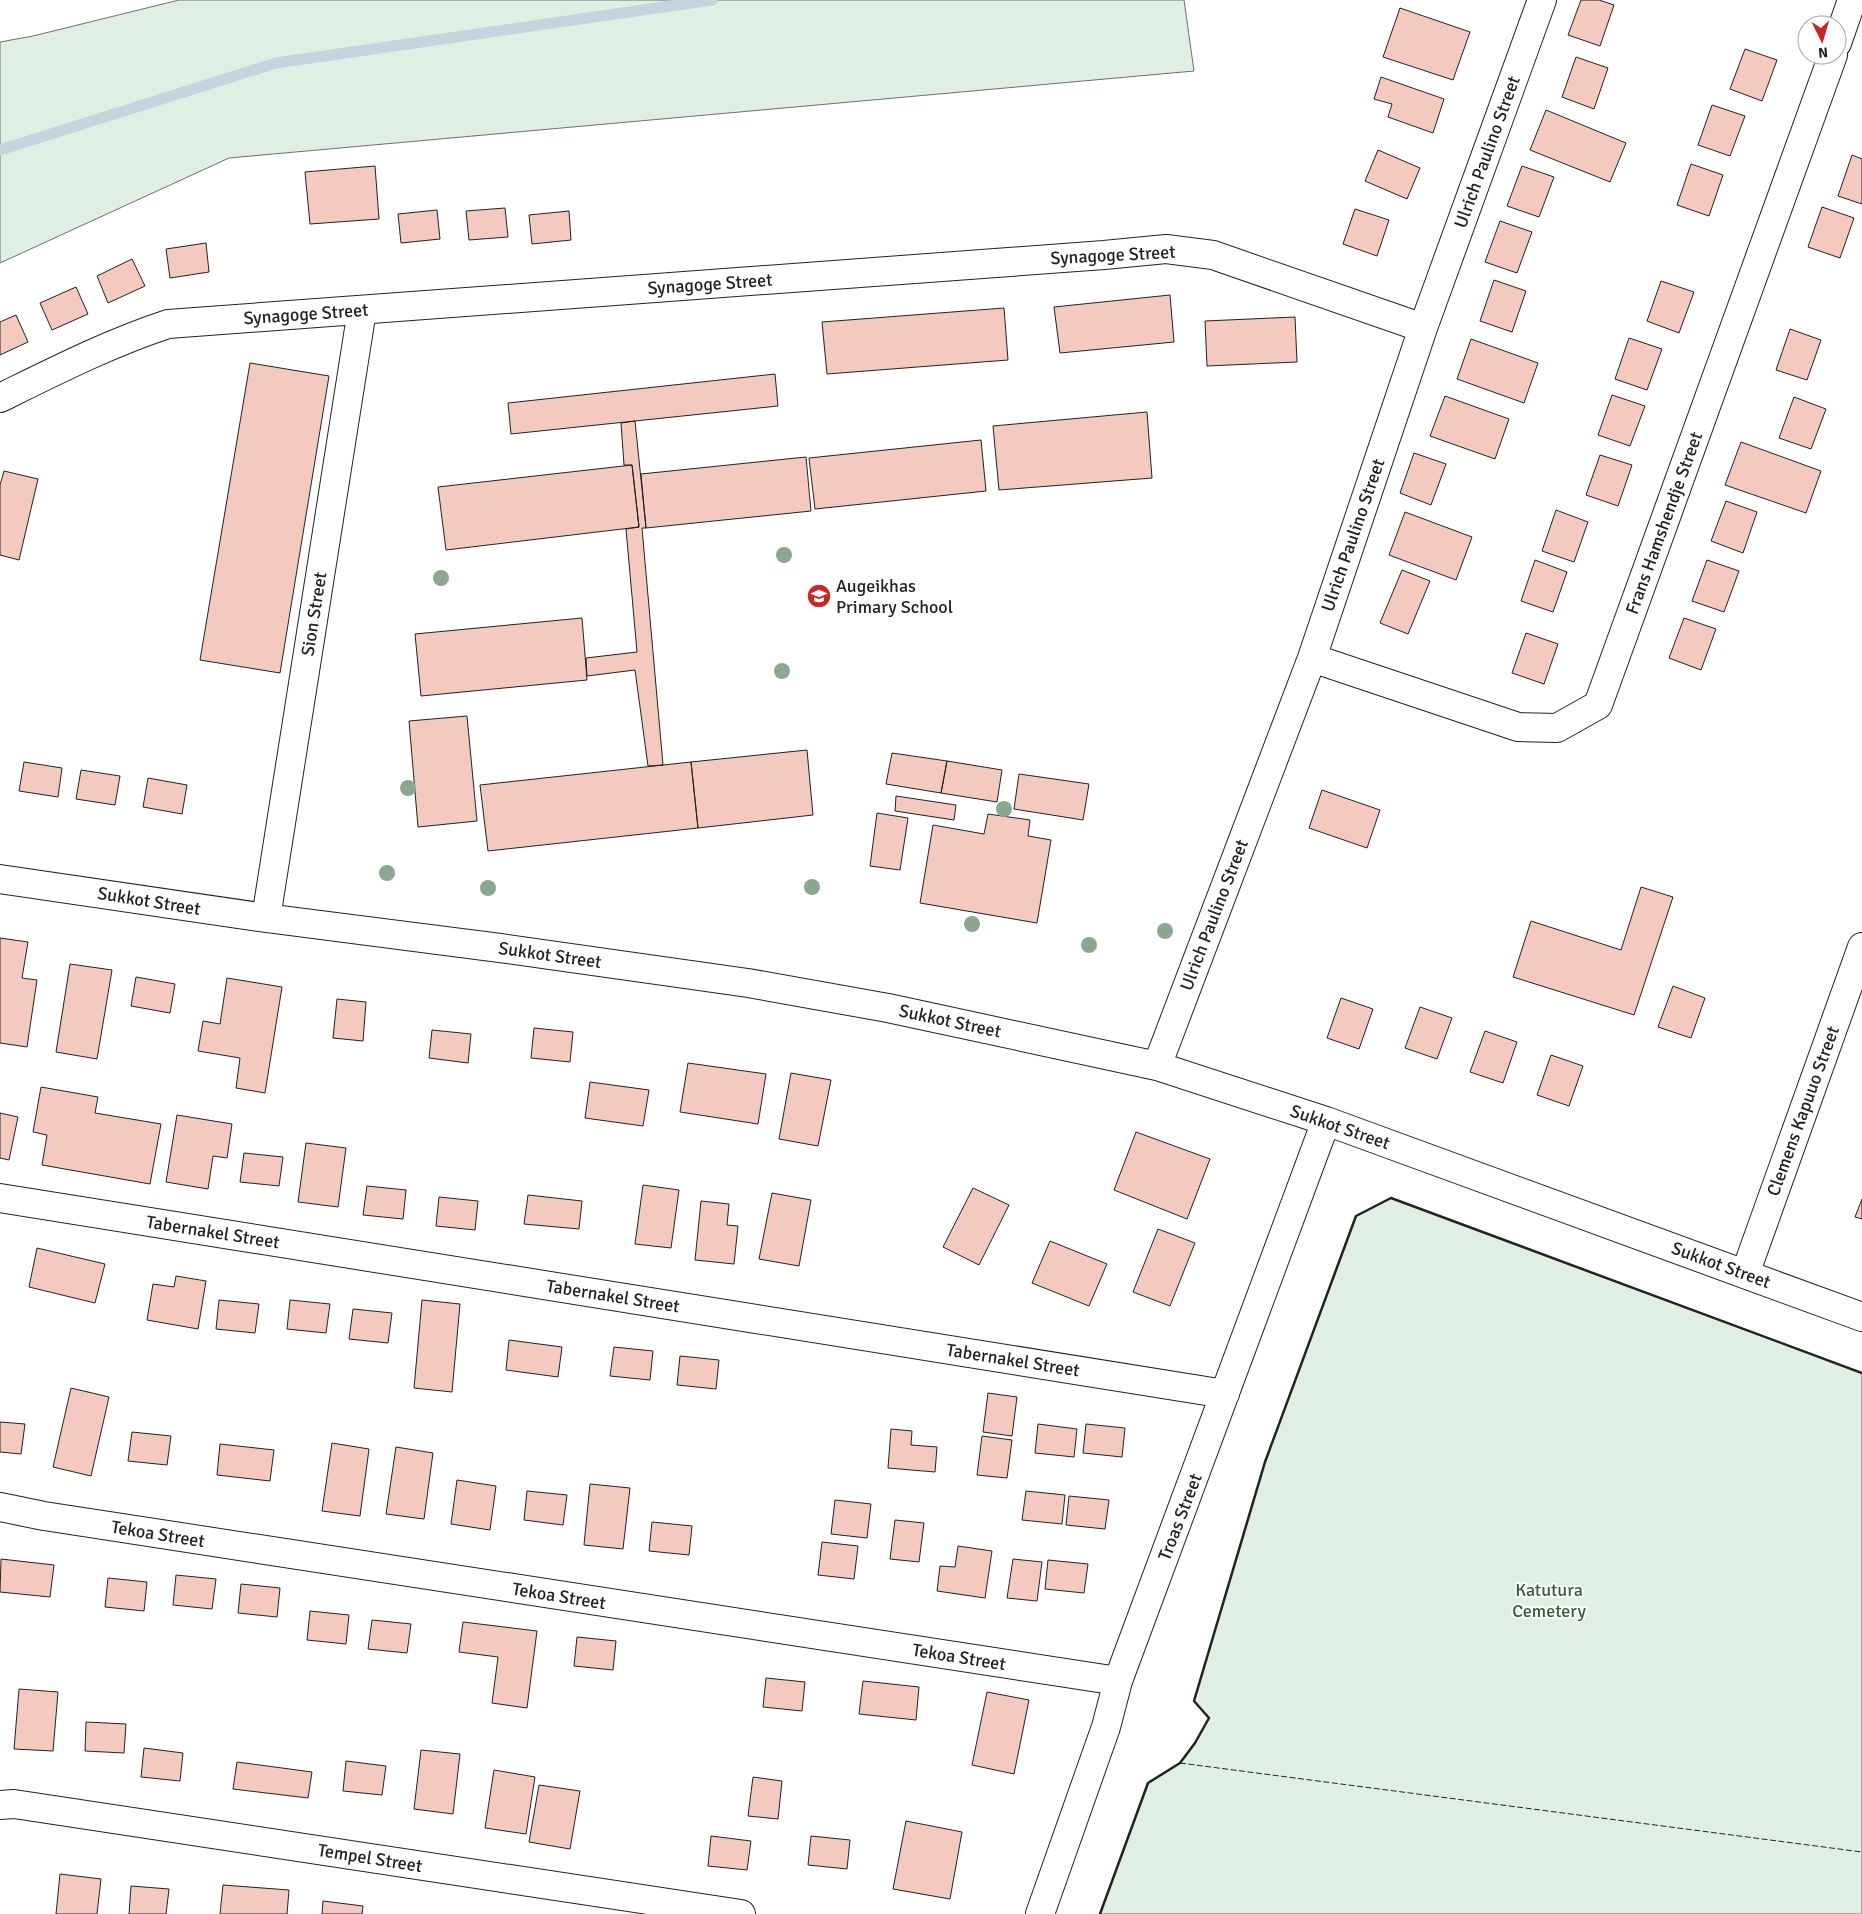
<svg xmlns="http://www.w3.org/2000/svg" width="1862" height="1914" font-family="Signika,sans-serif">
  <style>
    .green { fill: #e0efe3; stroke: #6f6f6f }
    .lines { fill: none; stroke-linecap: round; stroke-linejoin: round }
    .stream { stroke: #c7d3dd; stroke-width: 11 }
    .building { fill: #f3c9c0; stroke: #222 }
    .minor-casing { stroke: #222; stroke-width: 30 }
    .minor { stroke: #fff; stroke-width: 28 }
    .fence { stroke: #222; stroke-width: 1; stroke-dasharray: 6 2.5; stroke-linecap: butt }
    .wall { stroke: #222; stroke-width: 2.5 }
    .tree { fill: #8da692 }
    .labels { text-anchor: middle; stroke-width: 4; stroke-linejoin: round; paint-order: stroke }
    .street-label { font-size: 18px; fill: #222; stroke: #fff }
    .poi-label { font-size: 18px; fill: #222; stroke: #fff; text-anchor: start }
    .park-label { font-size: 18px; fill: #2f5e38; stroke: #fff }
  </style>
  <rect width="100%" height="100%" fill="#fff"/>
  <path class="green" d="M179 0H1184L1194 71 229 158 0 263V42L33 36Z
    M1391 1198 1862 1373V1914H1100L1148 1783 1180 1763 1195 1743 1209 1718 1194 1701 1265 1462 1356 1216Z"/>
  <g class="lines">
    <path class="stream" d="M0 150 276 63 712 0"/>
  </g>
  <path class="building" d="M1581 0H1599L1614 5 1600 46 1568 35Z
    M1400 8 1470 32 1453 80 1383 57Z
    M1745 49 1777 60 1762 101 1730 89Z
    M1576 57 1608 68 1594 109 1562 97Z
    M1381 77 1444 99 1433 133 1388 117 1392 104 1374 99Z
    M1712 105 1745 116 1730 156 1698 145Z
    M1546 110 1626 143 1610 182 1530 150Z
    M1378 150 1420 168 1407 199 1365 181Z
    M1852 155 1862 159V204L1838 196Z
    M1691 164 1723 175 1709 216 1677 205Z
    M375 166 379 219 310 224 305 172Z
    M1522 166 1554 177 1539 217 1507 206Z
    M1822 207 1854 218 1840 258 1808 247Z
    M505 208 508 237 469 240 466 211Z
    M1355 209 1389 220 1377 256 1343 244Z
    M437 210 440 239 401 243 398 214Z
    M569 211 571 240 532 244 529 215Z
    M1500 221 1532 232 1517 273 1485 262Z
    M206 243 209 272 170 278 166 249Z
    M132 259 145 286 108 303 97 276Z
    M1494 280 1526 291 1512 332 1480 321Z
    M1661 281 1694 292 1679 333 1647 321Z
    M76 287 88 314 52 330 40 303Z
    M1170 295 1174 342 1060 353 1054 307Z
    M1004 308 1008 360 827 374 822 322Z
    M16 315 28 342 0 355V322Z
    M1295 317 1297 362 1207 366 1205 321Z
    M1790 329 1821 340 1807 380 1776 370Z
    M1629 338 1662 349 1647 390 1615 379Z
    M1471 339 1538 363 1524 403 1457 379Z
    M250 363 329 376 280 673 200 660Z
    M775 374 778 406 511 434 508 403Z
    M1612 395 1645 406 1630 446 1598 435Z
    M1445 396 1509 419 1495 459 1430 436Z
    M1794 397 1826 409 1811 449 1779 438Z
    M1147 412 1152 478 999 490 993 426Z
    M635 421 646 528H642L663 765 648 766 635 670 587 676 586 658 637 652 626 529 639 527 632 465H624L621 423Z
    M981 440 986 491 815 509 809 458Z
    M1741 442 1821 471 1806 513 1725 485Z
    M1414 453 1446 464 1431 505 1400 493Z
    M1600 455 1632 465 1618 506 1586 495Z
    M806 457 811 511 646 528 641 474Z
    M632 465 639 527 446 550 438 487Z
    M4 471 38 479 19 560 0 555V485Z
    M1726 501 1757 512 1743 553 1711 541Z
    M1556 510 1588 522 1574 562 1542 551Z
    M1405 512 1472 537 1456 580 1389 555Z
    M1535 560 1567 572 1553 612 1521 601Z
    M1707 560 1739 571 1724 612 1692 601Z
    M1402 570 1430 581 1408 634 1380 623Z
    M582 618 587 680 421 696 415 634Z
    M1684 618 1716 629 1701 670 1669 658Z
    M1526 633 1558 644 1544 684 1512 673Z
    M467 716 477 821 418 827 409 721Z
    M807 750 813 815 698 828 691 762Z
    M892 753 947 761 941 793 886 784Z
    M947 761 1002 770 997 802 941 793Z
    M24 762 62 768 58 797 19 791Z
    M691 762 698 828 488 851 480 785Z
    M81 770 120 776 115 805 76 799Z
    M1019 774 1089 784 1083 820 1014 809Z
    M148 778 187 785 182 814 143 807Z
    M1322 790 1380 810 1367 848 1309 828Z
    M896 796 956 805 954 820 895 811Z
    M877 813 908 818 900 870 870 866Z
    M988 814 1030 820 1028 836 1051 840 1037 923 920 903 933 825 984 834Z
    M1641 887 1673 897 1634 1015 1513 977 1531 921 1621 950Z
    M0 938 28 942 22 978 37 980 27 1047 0 1043Z
    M70 964 112 970 97 1059 56 1052Z
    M136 977 175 984 170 1013 131 1006Z
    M227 978 282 987 265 1093 236 1088 240 1058 198 1051 203 1021 220 1024Z
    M1673 986 1705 998 1691 1038 1658 1027Z
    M1341 998 1373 1009 1359 1049 1327 1038Z
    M337 999 366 1002 363 1041 333 1038Z
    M1420 1007 1452 1018 1437 1059 1405 1048Z
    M534 1028 573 1032 570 1062 531 1058Z
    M432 1030 471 1034 468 1063 429 1058Z
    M1485 1031 1517 1042 1503 1083 1470 1072Z
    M1551 1055 1583 1066 1569 1106 1537 1095Z
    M688 1063 766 1074 758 1124 680 1112Z
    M791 1073 831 1080 818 1146 779 1139Z
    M590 1082 649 1090 643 1126 585 1118Z
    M41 1087 98 1097 95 1113 161 1124 150 1184 42 1165 47 1135 33 1132Z
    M0 1113 18 1117 9 1160 0 1158Z
    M177 1115 232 1124 227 1158 213 1156 208 1189 166 1182Z
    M1136 1132 1210 1159 1187 1219 1114 1190Z
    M306 1143 346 1148 338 1207 298 1202Z
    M244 1153 283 1157 279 1186 240 1182Z
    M643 1185 679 1190 671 1248 635 1244Z
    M367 1186 406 1190 403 1219 363 1215Z
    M973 1188 1009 1205 979 1265 943 1247Z
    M772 1193 811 1200 799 1266 759 1259Z
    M528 1195 582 1201 579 1229 524 1224Z
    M439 1197 478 1201 475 1230 436 1226Z
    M1862 1199V1219L1855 1217Z
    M701 1201 729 1204 727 1225 738 1226 734 1264 695 1260Z
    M1158 1229 1195 1243 1170 1306 1133 1292Z
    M1050 1241 1107 1264 1089 1306 1032 1283Z
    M37 1248 105 1264 95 1303 29 1287Z
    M176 1276 206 1281 198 1329 147 1320 153 1284 174 1287Z
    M219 1300 259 1304 255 1333 216 1329Z
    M290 1300 330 1304 326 1333 287 1329Z
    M422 1300 460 1304 452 1392 414 1388Z
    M353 1309 392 1313 388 1343 349 1339Z
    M509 1340 562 1347 558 1377 506 1370Z
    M614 1347 653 1351 650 1380 610 1376Z
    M680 1356 719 1360 716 1389 677 1385Z
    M71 1388 109 1397 91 1476 53 1467Z
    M988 1393 1017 1397 1012 1436 983 1432Z
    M0 1422 25 1424 21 1454 0 1452Z
    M1038 1424 1077 1429 1074 1457 1035 1453Z
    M1086 1424 1125 1428 1122 1457 1083 1453Z
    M891 1429 912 1431 911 1445 937 1447 935 1472 888 1468Z
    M132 1432 171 1436 167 1465 128 1461Z
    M982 1436 1012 1440 1007 1478 977 1475Z
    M332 1443 369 1449 360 1516 322 1511Z
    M220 1444 274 1450 270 1481 217 1475Z
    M396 1447 433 1453 424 1519 386 1514Z
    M457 1480 496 1486 490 1530 451 1524Z
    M590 1484 630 1488 623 1549 584 1545Z
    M527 1491 567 1495 563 1525 524 1520Z
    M1026 1491 1065 1495 1062 1524 1022 1520Z
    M1069 1496 1109 1500 1105 1529 1066 1525Z
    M835 1500 871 1504 867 1538 831 1534Z
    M895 1520 924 1523 919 1562 890 1559Z
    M652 1522 692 1526 689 1555 649 1551Z
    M822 1542 858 1546 854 1579 818 1575Z
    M958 1546 992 1551 985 1598 937 1591 940 1566 955 1567Z
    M1 1559 54 1565 50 1597 0 1592Z
    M1013 1559 1042 1562 1037 1601 1007 1598Z
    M1048 1560 1088 1564 1084 1593 1045 1589Z
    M176 1575 216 1579 212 1609 173 1605Z
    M108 1578 147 1582 144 1611 105 1607Z
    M241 1584 280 1588 277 1617 238 1613Z
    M310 1611 349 1615 346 1644 307 1640Z
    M372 1620 411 1624 407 1653 368 1649Z
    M463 1622 537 1631 527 1708 492 1703 498 1657 459 1652Z
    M577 1637 616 1641 613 1670 574 1666Z
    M766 1678 805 1682 802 1711 763 1707Z
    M863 1681 919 1687 916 1720 859 1714Z
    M19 1689 58 1692 53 1751 14 1749Z
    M987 1692 1029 1700 1014 1774 972 1765Z
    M86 1722 126 1724 124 1753 85 1751Z
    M144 1748 183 1753 180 1781 141 1777Z
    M421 1750 460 1754 453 1814 414 1809Z
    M346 1761 386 1766 382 1795 343 1791Z
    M237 1762 312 1772 308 1798 233 1789Z
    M494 1770 535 1777 526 1834 485 1828Z
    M753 1777 782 1781 778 1819 748 1816Z
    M539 1785 580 1791 570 1849 529 1842Z
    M906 1821 962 1832 950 1899 893 1889Z
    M711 1836 751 1841 747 1870 708 1866Z
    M811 1836 850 1840 847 1869 808 1865Z
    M60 1874 101 1879 97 1914H56Z
    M223 1885 289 1890 287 1914H220Z
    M131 1886 169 1889 166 1914H129Z
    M323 1901 363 1906 362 1914H322Z"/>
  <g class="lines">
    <g class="minor-casing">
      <path id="minor" d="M1837 43 1852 0
        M0 398C55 371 110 343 168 324L1104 255 1166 249 1213 255 1423 328
        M1312 658 1518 727 1557 728 1598 705 1833 55
        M0 879 266 918 500 948 748 983 888 1008 1157 1066 1326 1121 1862 1317
        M266 918 362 310
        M1157 1066 1312 658 1423 328 1542 0
        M0 1198 1225 1394
        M1745 1274 1862 947
        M0 1507 44 1516 1118 1681
        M0 1805 14 1804 741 1914
        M1040 1914 1106 1727 1118 1681 1326 1121"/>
    </g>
    <use href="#minor" class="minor"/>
    <path class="fence" d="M1180 1763 1862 1852"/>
    <path class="wall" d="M1100 1914 1148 1783 1180 1763 1195 1743 1209 1718 1194 1701 1265 1462 1356 1216 1391 1198 1862 1373"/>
  </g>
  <g class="tree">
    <circle cx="784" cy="555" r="8"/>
    <circle cx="441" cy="578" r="8"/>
    <circle cx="782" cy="671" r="8"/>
    <circle cx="408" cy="788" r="8"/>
    <circle cx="1004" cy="809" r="8"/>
    <circle cx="387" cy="873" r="8"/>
    <circle cx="812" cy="887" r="8"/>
    <circle cx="488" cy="888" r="8"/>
    <circle cx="972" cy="924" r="8"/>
    <circle cx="1165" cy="931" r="8"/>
    <circle cx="1089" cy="945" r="8"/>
  </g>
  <defs>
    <g id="school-disc" transform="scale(1.25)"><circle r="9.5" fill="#c62828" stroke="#fff"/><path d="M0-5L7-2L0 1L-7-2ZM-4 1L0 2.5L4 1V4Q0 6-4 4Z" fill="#fff"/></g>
  </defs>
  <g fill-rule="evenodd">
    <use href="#school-disc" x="819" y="596"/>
  </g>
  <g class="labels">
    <g class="street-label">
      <text transform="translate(1487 152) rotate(-70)" y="6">Ulrich Paulino Street</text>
      <text transform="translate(1113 255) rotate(-3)" y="6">Synagoge Street</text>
      <text transform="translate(710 284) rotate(-4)" y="6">Synagoge Street</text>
      <text transform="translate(306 314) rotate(-4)" y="6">Synagoge Street</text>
      <text transform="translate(1664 523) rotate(-70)" y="6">Frans Hamshendje Street</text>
      <text transform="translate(1353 535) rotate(-71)" y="6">Ulrich Paulino Street</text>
      <text transform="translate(314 614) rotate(-81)" y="6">Sion Street</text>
      <text transform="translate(149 901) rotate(9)" y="6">Sukkot Street</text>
      <text transform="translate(1214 915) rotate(-69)" y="6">Ulrich Paulino Street</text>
      <text transform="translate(550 955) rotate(8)" y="6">Sukkot Street</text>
      <text transform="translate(950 1021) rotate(12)" y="6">Sukkot Street</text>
      <text transform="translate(1803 1111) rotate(-70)" y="6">Clemens Kapuuo Street</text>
      <text transform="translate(1340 1127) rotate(19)" y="6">Sukkot Street</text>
      <text transform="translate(213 1232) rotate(9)" y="6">Tabernakel Street</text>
      <text transform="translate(1721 1265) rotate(20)" y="6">Sukkot Street</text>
      <text transform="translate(613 1296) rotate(9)" y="6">Tabernakel Street</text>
      <text transform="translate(1013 1360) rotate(9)" y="6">Tabernakel Street</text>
      <text transform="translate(1180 1517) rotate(-69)" y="6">Troas Street</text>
      <text transform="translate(158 1534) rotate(9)" y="6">Tekoa Street</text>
      <text transform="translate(559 1596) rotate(9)" y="6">Tekoa Street</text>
      <text transform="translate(959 1657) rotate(9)" y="6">Tekoa Street</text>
      <text transform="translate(370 1858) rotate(9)" y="6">Tempel Street</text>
    </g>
    <g class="poi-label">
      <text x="836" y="592">Augeikhas<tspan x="836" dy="21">Primary School</tspan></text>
    </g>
    <g class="park-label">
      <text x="1549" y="1596">Katutura<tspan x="1549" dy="21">Cemetery</tspan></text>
    </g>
  </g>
  <g transform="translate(1822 40) rotate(175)"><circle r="24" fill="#ffffff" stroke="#a7a7a7"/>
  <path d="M0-4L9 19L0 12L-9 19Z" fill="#c62828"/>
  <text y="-8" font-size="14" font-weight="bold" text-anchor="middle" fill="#222222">N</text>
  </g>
</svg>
